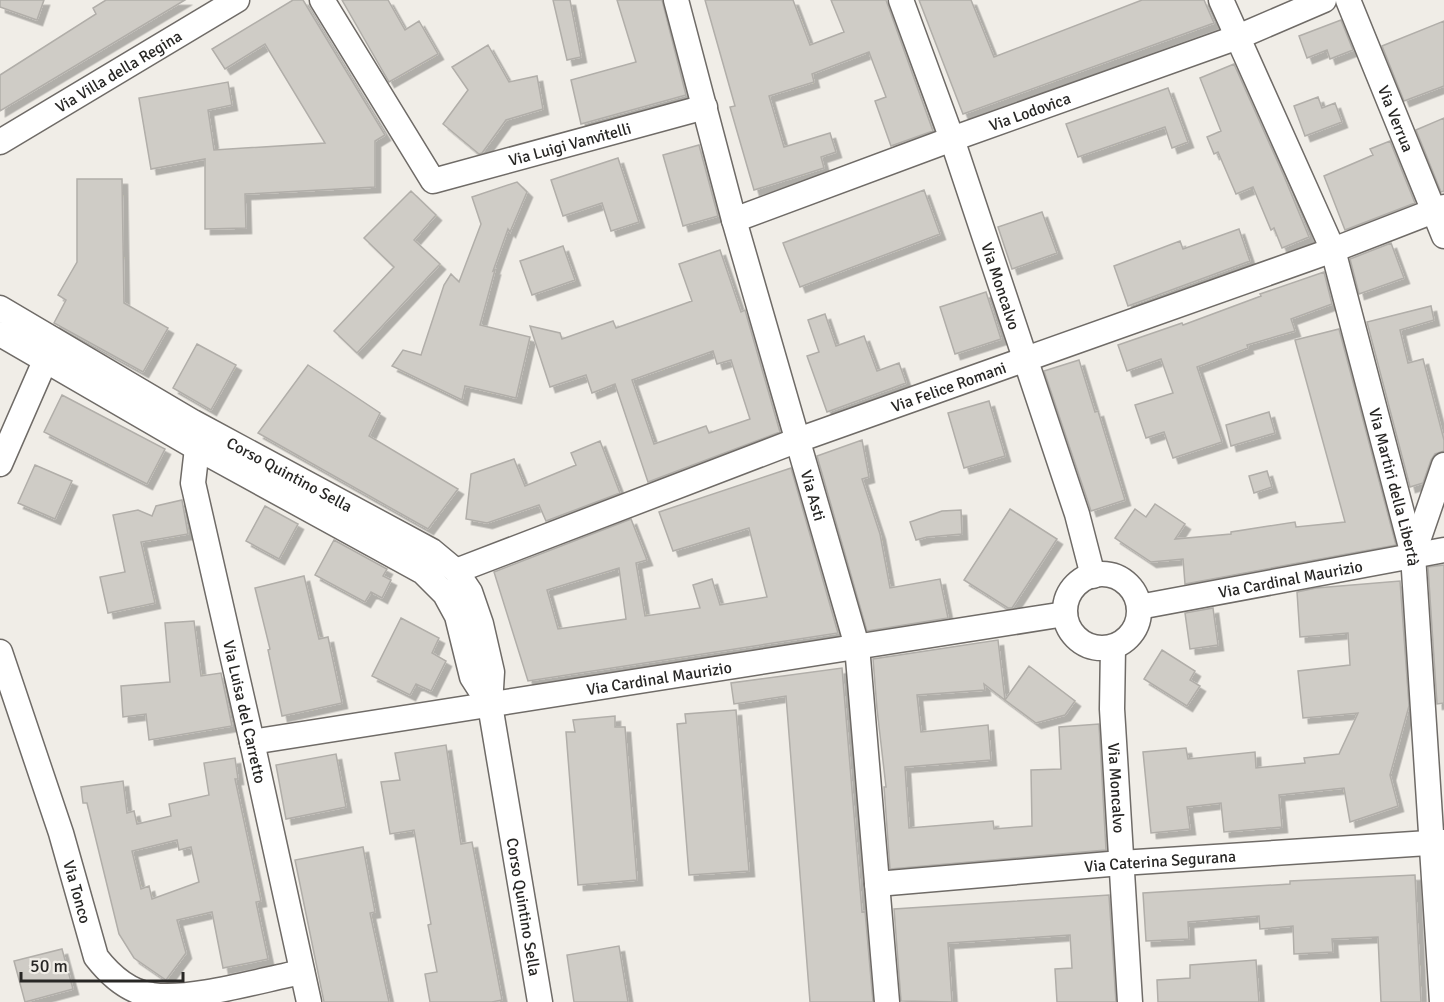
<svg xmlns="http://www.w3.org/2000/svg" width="1444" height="1002" font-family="Signika,sans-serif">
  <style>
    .building { fill: #cfccc6; stroke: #b1aea9; stroke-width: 1.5; fill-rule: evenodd; filter: url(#shadow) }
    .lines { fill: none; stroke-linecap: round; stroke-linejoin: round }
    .minor-casing { stroke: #6f6b67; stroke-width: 27 }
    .minor { stroke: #fff; stroke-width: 24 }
    .labels { text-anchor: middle; stroke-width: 6; stroke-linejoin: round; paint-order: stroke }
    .street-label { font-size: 16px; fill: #282725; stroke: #f0ede7 }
  </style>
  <defs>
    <filter id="shadow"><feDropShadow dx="5.5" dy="5.5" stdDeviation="0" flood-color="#0004"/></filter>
  </defs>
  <rect width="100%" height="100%" fill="#f0ede7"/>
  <path class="building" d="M0 0H44L37 20 0 7Z
    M106 0H185L0 111V75L96 14 93 8Z
    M293 0H303L385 135 375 141V187L245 194 246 228 205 229V159L151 169 139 98 228 82 232 105 208 110 214 150 325 143 265 44 225 69 212 49Z
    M342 0H388L405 30 419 21 438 54 389 82Z
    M553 0H570L581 57 567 60Z
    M617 0H662L686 95 581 124 571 80 636 62Z
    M705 0H793L810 45 844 32 831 0H886L933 131 891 146 875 101 886 97 869 52 812 74 814 82 769 96 784 147 830 133 836 152 821 157 824 168 754 190 730 107 735 106Z
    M919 0H971L994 57 1142 0H1204L1214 23 963 114Z
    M1341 20 1353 50 1330 59 1327 50 1307 58 1299 36Z
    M1444 21V86L1404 101 1382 46Z
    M488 45 509 82 537 76 543 109 506 120 482 153 479 154 443 124 468 90 452 67Z
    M1234 64 1284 176 1309 237 1282 248 1274 228 1271 230 1253 187 1236 194 1218 152 1214 154 1207 137 1221 131 1200 78Z
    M1168 88 1188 142 1172 148 1165 127 1078 157 1066 124Z
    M1318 97 1322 108 1335 103 1342 122 1305 136 1294 106Z
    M1444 118V191L1441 192 1416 130Z
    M1390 141 1415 203 1345 230 1324 176 1373 155 1370 149Z
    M699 145 718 216 683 226 663 155Z
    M618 158 639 222 611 231 602 203 563 216 551 180Z
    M77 179H122L124 303 168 328 143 372 54 323 66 300 58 295 77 262Z
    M517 182 527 192 510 232 508 229 493 271 495 270 480 325 530 337 516 398 465 386 462 400 392 366 403 350 421 355 444 285 451 274 459 282 481 224 472 197Z
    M924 190 940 234 800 287 783 243Z
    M411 191 436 215 414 240 440 264 357 353 334 331 394 267 364 238Z
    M1042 212 1057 253 1012 269 998 227Z
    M1239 229 1250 261 1128 306 1114 266 1180 241 1183 249Z
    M1391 243 1404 278 1359 294 1350 259Z
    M563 246 575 280 532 295 520 261Z
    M720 250 741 312 745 310 780 432 648 482 615 384 592 393 586 375 550 387 530 326 560 333 562 339 613 321 616 328 692 301 679 264ZM713 351 717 364 731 360 750 419 709 433 706 426 654 444 632 380Z
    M1324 272 1332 304 1291 319 1295 331 1247 345 1248 348 1197 367 1222 442 1173 458 1164 432 1146 438 1135 405 1173 393 1161 359 1127 371 1118 345 1182 323 1183 325 1261 296 1260 294Z
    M986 292 1001 339 955 354 940 307Z
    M1431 306 1434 320 1400 330 1408 363 1423 359 1444 440V451L1435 454 1431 460 1423 483 1410 487 1367 322Z
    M825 314 836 346 864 336 877 371 899 363 906 383 827 412 807 356 819 352 808 320Z
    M1339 329 1396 545 1185 584 1183 559 1151 562 1115 538 1135 509 1146 517 1155 504 1185 524 1175 539 1231 534V532L1295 522 1296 527 1345 522 1295 340Z
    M197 344 236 365 211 410 173 388Z
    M1079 360 1095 412 1098 411 1125 500 1091 511 1044 371Z
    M308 365 380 413 369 436 458 489 428 529 258 433Z
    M62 395 165 449 147 484 44 432Z
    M989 401 1005 456 964 468 948 413Z
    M1269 412 1275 433 1231 446 1226 425Z
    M862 440 869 477 862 479 880 534 890 588 940 579 948 618 867 631 817 456Z
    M600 441 620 493 546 521 539 505 487 523 466 519 471 474 514 459 525 486 576 465 571 453Z
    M35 465 72 481 55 519 18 503Z
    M791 468 838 633 528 681 494 572 631 519 647 560 636 563 645 616 700 608 693 585 712 579 720 605 767 597 749 528 673 551 659 512ZM619 568 626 619 558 629 547 590Z
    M1267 471 1272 487 1254 493 1249 476Z
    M182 500 188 534 141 542 155 603 108 613 100 577 125 572 113 515 138 510 152 516 156 506Z
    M265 506 298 524 279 559 246 541Z
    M1010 509 1057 539 1012 608H1008L964 580Z
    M961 510 962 534 927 537 916 540 910 522 942 511Z
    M334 540 387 569 383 576 391 580 382 598 371 592 365 602 315 575Z
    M1444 565V703L1437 704 1428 567Z
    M304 576 319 639 328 637 342 703 282 716 268 650 270 649 255 588Z
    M1400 581 1409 706 1390 775 1398 806 1350 822 1344 788 1279 795 1282 827 1224 832 1221 803 1187 807 1190 829 1151 833 1143 752 1186 748 1188 759 1255 752 1256 768 1305 763 1304 758 1339 754 1358 713 1303 718 1298 671 1350 665 1348 633 1300 637 1297 592 1316 588Z
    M1213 608 1218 645 1190 649 1185 613Z
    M401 618 439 638 432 653 446 661 431 691 416 684 410 695 372 676Z
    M194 621 201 676 221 673 232 726 149 740 146 714 123 717 121 686 170 682 165 623Z
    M998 640 1005 700 984 684 985 690 917 695 921 732 988 725 991 760 905 767 909 828 993 821 994 829 1032 826 1031 770 1061 769 1059 727 1099 724 1106 850 890 869 884 787H886L877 709 873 659Z
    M1162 650 1195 671 1190 680 1200 686 1187 706 1144 679Z
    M1029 666 1075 701 1065 715 1036 723 1005 700Z
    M842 668 862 912 865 911 873 1002H810L786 696 734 704 731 683Z
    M736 710 749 871 689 875 677 724 686 723 685 714Z
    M615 716V727H625L637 880 578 885 566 732H575L573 720Z
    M446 745 461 844 472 842 502 1000 492 1002H430L425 974 437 972 428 925 431 924 414 830 390 834 381 782 400 780 395 753Z
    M336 754 346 807 286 819 276 765Z
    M235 758 238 779H235L261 901 256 902 268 959 223 968 212 912 177 920 186 953 166 980 134 958 119 934 87 803H83L81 787 123 781 127 813 134 811 137 824 171 816 169 804 209 795 204 763ZM177 840 179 850 191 847 199 882 152 899 149 886 141 889 132 851Z
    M363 847 375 912 370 913 389 1002H324L295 860Z
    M1415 875 1421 1002H1381L1378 937 1332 939 1333 952 1294 954 1293 926 1260 929 1259 916 1188 922 1189 939 1146 941 1143 893 1290 884V881Z
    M1109 895 1116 1002H1057L1055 969 1072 968 1070 935 948 943 952 1002 901 1001 894 909Z
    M619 946 628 1002H574L567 955Z
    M62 949 73 989 25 1002 14 961Z
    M1256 960 1259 1002H1158L1157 980 1190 978V965Z"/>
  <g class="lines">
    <g class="minor-casing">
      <g id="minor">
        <path id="s1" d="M322 0 433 181 705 107"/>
        <path id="s2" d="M676 0 734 220 857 646 887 1002"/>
        <path id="s3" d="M901 0 952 139 1077 514 1093 576"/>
        <path id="s4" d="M1221 0 1333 250 1413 555 1442 1002"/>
        <path id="s5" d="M1348 0 1444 236"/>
        <path id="s6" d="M0 142 237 0"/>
        <path id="s7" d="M734 220 952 139 1238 37 1324 0"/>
        <path id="s8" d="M0 308 193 422 432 551 456 571 470 592 481 624 492 672 490 705 540 1002"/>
        <path d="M0 334 197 448 423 572 445 594 457 616 472 677 490 705"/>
        <path id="s9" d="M195 436 197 448 193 483 252 742 309 1002"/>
        <path d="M0 464 45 361"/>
        <path d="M1413 555 1444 465"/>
        <path id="s10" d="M456 571 798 440 1333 250 1444 207"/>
        <circle cx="1102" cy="611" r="37"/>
        <path id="s11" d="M1139 607 1444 550"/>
        <path id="s12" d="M1113 647 1112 709 1130 1002"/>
        <path id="s13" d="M0 652 61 833 96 957C110 975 129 992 152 995 191 1001 261 980 302 972"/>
        <path id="s14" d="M252 742 1065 614"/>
        <path id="s15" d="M877 884 1121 863 1444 842"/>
      </g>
    </g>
    <use href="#minor" class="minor"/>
  </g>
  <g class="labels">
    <g class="street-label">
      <text dy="6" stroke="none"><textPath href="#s6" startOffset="138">Via Villa della Regina</textPath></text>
      <text dy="6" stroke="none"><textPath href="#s7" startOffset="315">Via Lodovica</textPath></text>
      <text dy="6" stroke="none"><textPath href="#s5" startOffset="128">Via Verrua</textPath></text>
      <text dy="6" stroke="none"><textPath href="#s1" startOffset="354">Via Luigi Vanvitelli</textPath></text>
      <text dy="6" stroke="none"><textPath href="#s3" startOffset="303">Via Moncalvo</textPath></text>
      <text dy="6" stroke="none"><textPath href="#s10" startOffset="526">Via Felice Romani</textPath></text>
      <text dy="6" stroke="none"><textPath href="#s8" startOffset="334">Corso Quintino Sella</textPath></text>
      <text dy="6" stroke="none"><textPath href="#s4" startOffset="519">Via Martiri della Libertà</textPath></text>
      <text dy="6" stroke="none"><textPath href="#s2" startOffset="514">Via Asti</textPath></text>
      <text dy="6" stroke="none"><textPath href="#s11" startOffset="154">Via Cardinal Maurizio</textPath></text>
      <text dy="6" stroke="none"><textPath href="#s14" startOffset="412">Via Cardinal Maurizio</textPath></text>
      <text dy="6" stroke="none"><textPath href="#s9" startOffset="282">Via Luisa del Carretto</textPath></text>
      <text dy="6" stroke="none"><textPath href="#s12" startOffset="141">Via Moncalvo</textPath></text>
      <text dy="6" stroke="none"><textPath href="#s15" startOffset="284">Via Caterina Segurana</textPath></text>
      <text dy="6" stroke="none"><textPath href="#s13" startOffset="252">Via Tonco</textPath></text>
      <text dy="6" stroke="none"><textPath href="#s8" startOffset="873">Corso Quintino Sella</textPath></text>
    </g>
  </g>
  <path d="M21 972v9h162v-9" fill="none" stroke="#282725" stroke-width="3"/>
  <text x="30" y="972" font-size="18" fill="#282725" stroke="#f0ede7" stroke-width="4.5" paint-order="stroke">50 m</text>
</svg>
